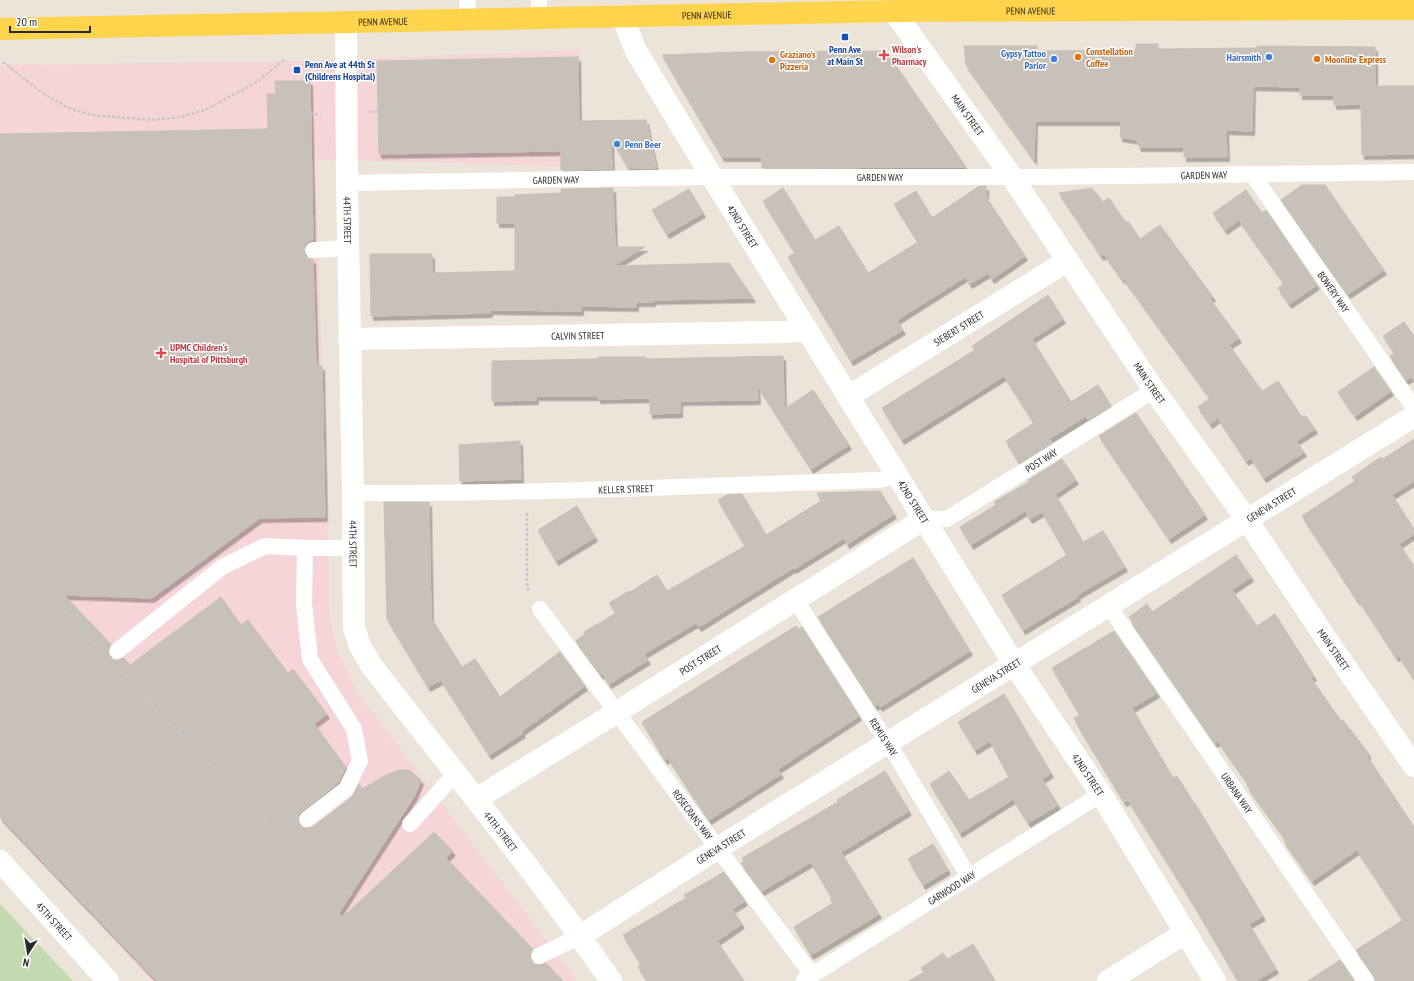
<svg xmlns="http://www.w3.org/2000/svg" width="1414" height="981" font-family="'PT Sans Narrow',sans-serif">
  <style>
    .medical { fill: #f5d5d7 }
    .cemetery { fill: #c3d9ae }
    .building { fill: #c8c1b9; stroke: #c8c1b3; filter: url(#shadow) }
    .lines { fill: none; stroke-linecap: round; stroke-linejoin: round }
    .path { stroke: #c7c7c7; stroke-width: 2.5; stroke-dasharray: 3 2; stroke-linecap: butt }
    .lane { stroke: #fff; stroke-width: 16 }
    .street { stroke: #fff; stroke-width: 22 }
    .secondary { stroke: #fff; stroke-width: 22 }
    .primary { stroke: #ffd44d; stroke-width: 22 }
    .transit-dot { fill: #1a4fb4; stroke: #fff; stroke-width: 1.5 }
    .health-dot { fill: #e0444e; stroke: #fff; stroke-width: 1.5 }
    .food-dot { fill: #e8710a; stroke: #fff; stroke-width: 1.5 }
    .shop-dot { fill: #3f7fe0; stroke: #fff; stroke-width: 1.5 }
    .labels { text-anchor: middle; stroke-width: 3; stroke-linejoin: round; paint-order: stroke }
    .street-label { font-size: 10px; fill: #292929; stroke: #fff }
    .transit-label { font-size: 10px; font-weight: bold; fill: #164399; stroke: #fff }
    .health-label { font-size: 10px; font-weight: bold; fill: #be3a42; stroke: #fff; text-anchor: start }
    .food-label { font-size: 10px; font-weight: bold; fill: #c56008; stroke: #fff; text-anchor: start }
    .shop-label { font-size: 10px; font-weight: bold; fill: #366cbe; stroke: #fff; text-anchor: end }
  </style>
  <defs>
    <filter id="shadow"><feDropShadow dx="2.5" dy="4.5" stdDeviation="0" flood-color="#0004"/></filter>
  </defs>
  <rect width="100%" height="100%" fill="#ede4d9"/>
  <path class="medical" d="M580 50 582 167 315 159 329 566V613L336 647 357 692 577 981H152L0 819V65L306 61Z"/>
  <path class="cemetery" d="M0 904 73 981H0Z"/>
  <path class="building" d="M1136 44H1158V49L1257 48V46L1375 47V86H1414V154L1362 155 1361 104 1334 105V95H1300V87L1253 86 1252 131 1226 130 1227 157H1184V147H1139L1137 140 1120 137 1121 121H1035L1034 160 966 65 964 46H1037V51L1136 50Z
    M886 51 966 167 762 168V157H722L662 55 736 52Z
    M578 57 579 121 646 120 656 168H628L611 138 612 169 561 170V151L379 154 377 61Z
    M275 81H310L313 240 307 242 304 246V250L305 256 309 259H313L316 366H322L325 517 260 518 152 598 64 595 111 644 108 648V652L110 657 113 660H118L124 658 130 665 221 597 241 625 248 620 288 673 293 669 327 714 314 724 346 767 338 783 301 812 298 815V820L300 825 303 828H308L313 827 352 797 359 784 362 789 388 774 400 770H409L421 780 415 795 339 913 343 917 434 832 453 851 446 858 533 949 530 955 531 960 533 964 538 965 546 963 563 981H157L0 817V134L268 129 267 94H276Z
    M1302 185H1325L1384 270 1348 294 1281 200Z
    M979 186H986V197L1025 256 992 279 988 273 970 284 965 277 897 320 903 330 851 361 788 257 795 253 763 201 783 188 815 240 839 226 868 273 918 242 894 204 916 191 932 218Z
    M613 188 615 247H645L613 266 729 263 753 298 653 300V302H636V307L581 306V311L490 310V313L371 316 370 254H432V273L515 271V223H497V197H514V195L561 193V189Z
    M1092 188 1103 202 1109 198 1126 223 1128 221 1140 239 1160 225 1213 297 1210 299 1239 338 1229 345 1262 391 1278 381 1301 416H1306L1315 429 1296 441 1304 452 1264 478 1251 458 1246 461 1218 418 1210 424 1198 407 1210 398 1123 278 1122 279 1104 254 1101 256 1059 193Z
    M689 189 703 213 667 234 652 210Z
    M1246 190 1262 213 1266 210 1317 285 1289 304 1278 288 1284 283 1239 220 1225 230 1213 213Z
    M1048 295 1063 319 1032 339 1071 402 1098 385 1111 406 1088 420 1086 416 1049 439 1052 443 1019 463 1006 441 1034 423 1004 376 902 440 882 408 975 350 972 346Z
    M1404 322 1414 336V381L1411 377 1406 380 1390 356 1395 353 1383 336Z
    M783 356 784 409 813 390 849 445 811 469 757 385 758 400 680 401V413L650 414V398L598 399V396H536V400L492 401V361L598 359V357H646V359Z
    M1374 367 1391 391 1355 416 1338 392Z
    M1136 413 1205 515 1169 539 1099 436Z
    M1414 439V481L1392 495 1414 529V534L1399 544 1414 566V679L1399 656 1396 657 1358 599 1357 600 1302 516 1355 481 1352 477 1381 457 1383 459Z
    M520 441 521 479 460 481 459 445Z
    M1062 459 1076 480 1055 494 1083 542 1103 531 1125 567 1077 595 1078 597 1023 630 1002 595 1067 555 1042 512 1030 519 1025 511 971 545 960 527 996 505 994 502 1029 482 1028 480Z
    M880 491 894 514 847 544 844 538 794 569 793 568 699 627 696 623 644 654 648 660 609 684 602 673 601 675 576 641 585 634 584 632 616 613 609 603 629 591 630 592 657 575 667 591 745 546 718 500 727 495 742 494 766 535 821 501 817 493Z
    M384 502H429L431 618 462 667 475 659 500 697 560 652 585 686 522 731 523 733 489 755 441 680 428 687 387 619Z
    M577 506 595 537 556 561 538 530Z
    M1236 555 1251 577 1232 590 1257 626 1275 614 1314 676 1311 678 1341 721 1343 720 1369 754 1367 756 1414 827V981H1375L1374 976 1356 950 1403 920 1357 850 1312 881 1284 841 1286 840 1247 786 1249 785 1218 741 1215 743 1131 621 1132 620 1129 617 1147 604 1152 612Z
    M913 558 970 651 880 707 878 704 875 706 818 617Z
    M796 626 798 629 802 627 859 716 778 769 781 774 709 820 668 758 665 760 642 722Z
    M1114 631 1157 693 1132 708 1173 778 1177 776 1193 802H1194L1263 916 1249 924 1276 969 1256 981H1238L1192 902 1128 800 1124 802 1081 731 1074 718 1080 715 1052 668Z
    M1004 694 1051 773 1042 779 1058 805 1028 823 1013 799 960 833 930 784 949 771 969 800 1009 777 990 741 975 750 958 722Z
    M885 771 909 811 841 852 879 914 811 955 794 927 833 903 830 899 832 898 811 862 762 891 741 863 744 861 742 858 838 802 837 800Z
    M933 844 948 870 923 885 908 859Z
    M724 872 745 901 732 909 742 924 717 941 744 981H647L638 967 641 965 623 935 686 898 684 895Z
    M973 944 995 981H909L924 972 921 968 943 953 947 959Z
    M1340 960 1354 981H1308Z"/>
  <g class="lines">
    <path class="path" d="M3 62 41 92 68 108 92 115 153 120 180 117 205 110 257 82 284 60
      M370 112 379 111
      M310 114H321
      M527 513V587L530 592
      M57 603 96 645
      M121 672 280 837
      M179 732 207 705"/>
    <g class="lane">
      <path d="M539 0V18"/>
      <path d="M466 19 468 0"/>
      <path id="s1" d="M1253 175 1414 408"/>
      <path id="s2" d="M347 183 712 177H1041L1414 172"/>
      <path d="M313 250 347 248"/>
      <path id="s3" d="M353 493C528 494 704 486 879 480L899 476"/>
      <path id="s4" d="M924 519H947L1154 390"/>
      <path d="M305 548 304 604 310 659 354 729 360 761 346 789 307 819"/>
      <path id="s5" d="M795 599 898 759 969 877"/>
      <path id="s6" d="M1108 605 1366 981"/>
      <path id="s7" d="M540 609 812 975"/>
      <path d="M117 651 222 567 265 546 305 548H354"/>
      <path d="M410 824 455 774"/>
      <path d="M539 956 580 936"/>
      <path id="s8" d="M804 980 1101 794"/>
    </g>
    <g class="street">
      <path id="s9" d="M622 16 636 51 712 177 1014 664 1101 794 1215 981"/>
      <path id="s10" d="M346 22 347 183 353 493 354 628 360 646 371 665C452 770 536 872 611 981"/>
      <path id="s11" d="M349 339 786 332 807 330"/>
      <path id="s12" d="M849 396 1067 261"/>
      <path id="s13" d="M476 799 617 712 924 519"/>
      <path id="s14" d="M0 861 108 981"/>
      <path id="s15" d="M580 936 718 848 1414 416"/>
      <path d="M1108 981 1185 933"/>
    </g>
    <path class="secondary" id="s16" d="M886 0 1012 177 1154 390 1247 520 1327 640 1414 766"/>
    <path class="primary" id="s17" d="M0 29 893 11 1414 9"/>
  </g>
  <g class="transit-dot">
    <rect x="841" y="33" width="8" height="8" rx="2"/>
    <rect x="293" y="66" width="8" height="8" rx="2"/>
  </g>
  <g class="health-dot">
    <path d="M882 49h4v4h4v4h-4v4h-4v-4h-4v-4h4z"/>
    <path d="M159 347h4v4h4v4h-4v4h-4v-4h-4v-4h4z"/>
  </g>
  <g class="food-dot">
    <circle cx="1078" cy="57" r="4"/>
    <circle cx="1317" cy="59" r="4"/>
    <circle cx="772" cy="60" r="4"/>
  </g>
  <g class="shop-dot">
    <circle cx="1269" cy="57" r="4"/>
    <circle cx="1054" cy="59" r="4"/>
    <circle cx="617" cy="144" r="4"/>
  </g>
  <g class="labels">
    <g class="street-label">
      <text dy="4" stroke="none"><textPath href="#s17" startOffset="1031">PENN AVENUE</textPath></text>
      <text dy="4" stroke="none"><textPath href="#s17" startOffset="707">PENN AVENUE</textPath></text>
      <text dy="4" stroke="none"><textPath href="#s17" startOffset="383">PENN AVENUE</textPath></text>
      <text dy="4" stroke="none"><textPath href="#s16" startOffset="141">MAIN STREET</textPath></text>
      <text dy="4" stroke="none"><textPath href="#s2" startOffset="857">GARDEN WAY</textPath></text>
      <text dy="4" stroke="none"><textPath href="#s2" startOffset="533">GARDEN WAY</textPath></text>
      <text dy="4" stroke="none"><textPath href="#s2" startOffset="209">GARDEN WAY</textPath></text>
      <text dy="4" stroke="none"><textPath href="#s10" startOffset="198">44TH STREET</textPath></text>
      <text dy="4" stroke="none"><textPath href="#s9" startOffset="243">42ND STREET</textPath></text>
      <text dy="4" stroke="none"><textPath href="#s1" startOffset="142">BOWERY WAY</textPath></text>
      <text dy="4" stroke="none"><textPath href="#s12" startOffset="129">SIEBERT STREET</textPath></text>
      <text dy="4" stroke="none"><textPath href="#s11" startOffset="229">CALVIN STREET</textPath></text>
      <text dy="4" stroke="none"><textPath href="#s16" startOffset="465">MAIN STREET</textPath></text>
      <text dy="4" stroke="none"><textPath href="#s4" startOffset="134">POST WAY</textPath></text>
      <text dy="4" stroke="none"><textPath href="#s3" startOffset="273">KELLER STREET</textPath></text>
      <text dy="4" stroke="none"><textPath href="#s9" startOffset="567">42ND STREET</textPath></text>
      <text dy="4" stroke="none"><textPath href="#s15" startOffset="815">GENEVA STREET</textPath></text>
      <text dy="4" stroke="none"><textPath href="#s10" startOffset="522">44TH STREET</textPath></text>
      <text dy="4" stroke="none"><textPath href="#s16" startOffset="789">MAIN STREET</textPath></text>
      <text dy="4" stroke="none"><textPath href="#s13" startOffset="264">POST STREET</textPath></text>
      <text dy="4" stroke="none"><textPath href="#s15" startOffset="491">GENEVA STREET</textPath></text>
      <text dy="4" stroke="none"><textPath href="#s5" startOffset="164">REMUS WAY</textPath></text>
      <text dy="4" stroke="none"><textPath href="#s9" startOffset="891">42ND STREET</textPath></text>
      <text dy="4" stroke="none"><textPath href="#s6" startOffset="228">URBANA WAY</textPath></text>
      <text dy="4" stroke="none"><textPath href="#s7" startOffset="256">ROSECRANS WAY</textPath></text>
      <text dy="4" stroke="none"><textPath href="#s10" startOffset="858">44TH STREET</textPath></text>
      <text dy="4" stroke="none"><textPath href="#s15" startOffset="167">GENEVA STREET</textPath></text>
      <text dy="4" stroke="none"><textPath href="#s8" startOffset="174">GARWOOD WAY</textPath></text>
      <text dy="4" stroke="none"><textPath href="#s14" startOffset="81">45TH STREET</textPath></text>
    </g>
    <g class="transit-label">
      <text x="845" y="53">Penn Ave<tspan x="845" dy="12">at Main St</tspan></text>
      <text x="305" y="68" text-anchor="start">Penn Ave at 44th St<tspan x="305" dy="12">(Childrens Hospital)</tspan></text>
    </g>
    <g class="health-label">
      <text x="892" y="53">Wilson's<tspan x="892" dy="12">Pharmacy</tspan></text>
      <text x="170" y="351">UPMC Children's<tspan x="170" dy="12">Hospital of Pittsburgh</tspan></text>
    </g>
    <g class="food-label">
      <text x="1086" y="55">Constellation<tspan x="1086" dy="12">Coffee</tspan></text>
      <text x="780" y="58">Graziano's<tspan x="780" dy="12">Pizzeria</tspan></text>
      <text x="1325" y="63">Moonlite Express</text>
    </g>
    <g class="shop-label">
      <text x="1046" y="57">Gypsy Tattoo<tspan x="1046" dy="12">Parlor</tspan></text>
      <text x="1261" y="61">Hairsmith</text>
      <text x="625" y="148" text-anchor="start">Penn Beer</text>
    </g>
  </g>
  <g transform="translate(28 953) rotate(192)" stroke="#ffffff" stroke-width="3" paint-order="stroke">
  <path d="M0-3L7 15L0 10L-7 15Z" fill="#292929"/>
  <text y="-6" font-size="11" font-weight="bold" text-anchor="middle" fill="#292929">N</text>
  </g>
  <path d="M10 26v6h80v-6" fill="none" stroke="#292929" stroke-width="2"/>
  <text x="16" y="26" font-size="12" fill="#292929" stroke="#ffffff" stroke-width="3" paint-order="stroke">20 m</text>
</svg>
